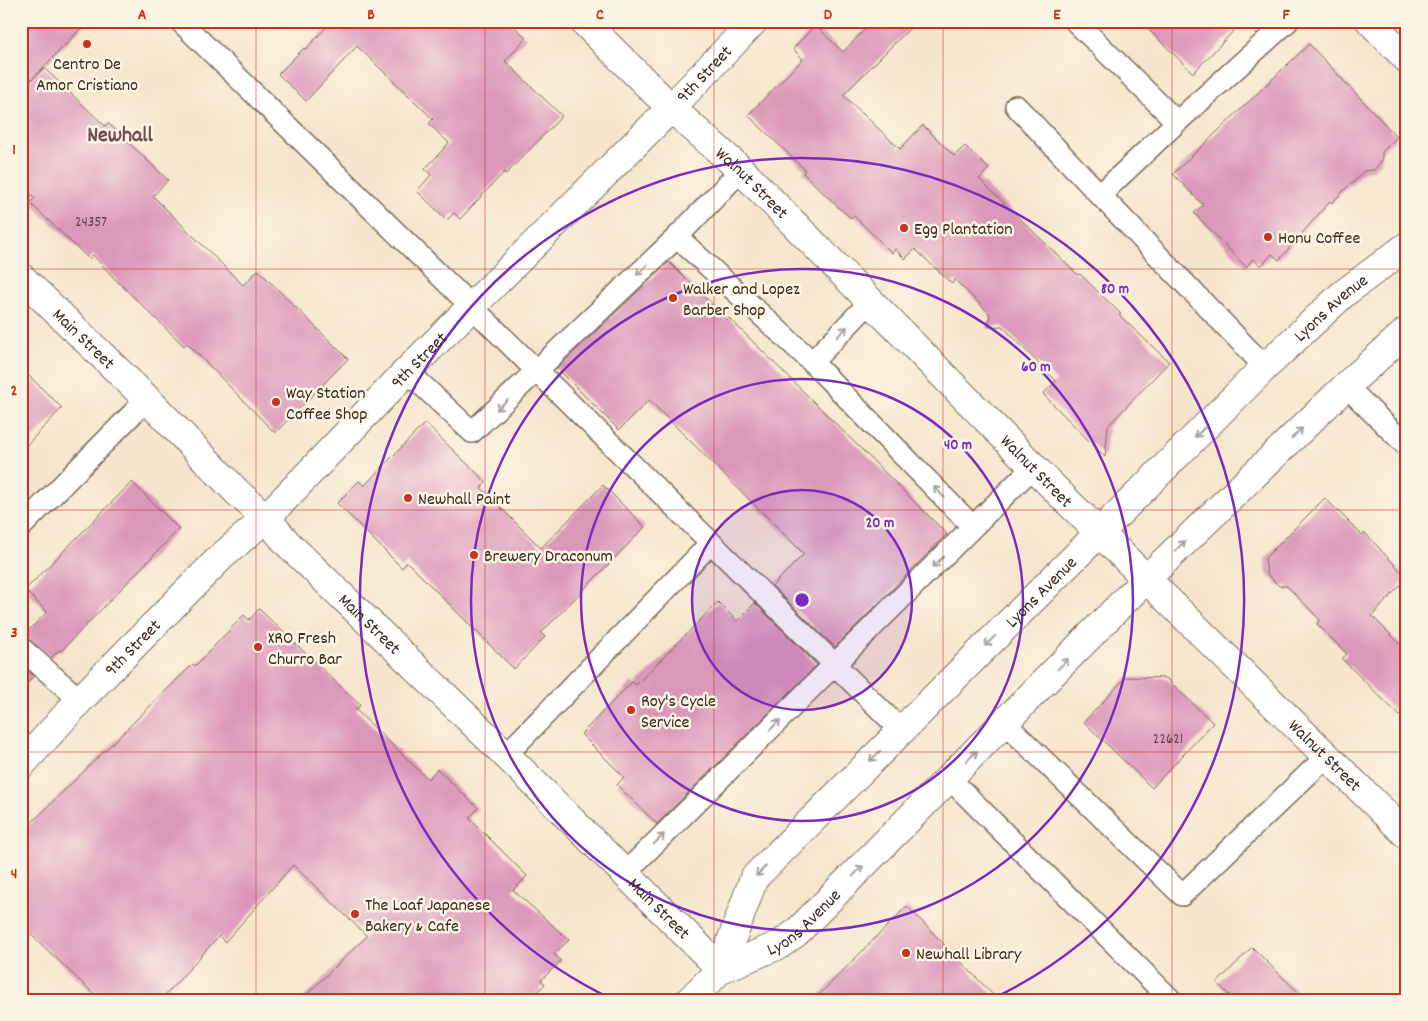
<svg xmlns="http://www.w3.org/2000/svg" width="1428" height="1021" font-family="Dekko,sans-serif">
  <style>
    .building { fill: #db97b9 }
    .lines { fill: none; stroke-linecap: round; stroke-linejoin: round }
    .service-casing { stroke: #7c6b5b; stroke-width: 24 }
    .minor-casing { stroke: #7c6b5b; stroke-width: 30 }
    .tertiary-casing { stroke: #7c6b5b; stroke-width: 30 }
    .secondary-casing { stroke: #7c6b5b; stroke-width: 30 }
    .service { stroke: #fff; stroke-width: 21 }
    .minor { stroke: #fff; stroke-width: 28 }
    .tertiary { stroke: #fff; stroke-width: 28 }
    .secondary { stroke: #fff; stroke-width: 28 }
    .oneway { stroke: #a79f9a }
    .grid { fill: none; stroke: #c8321e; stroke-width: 1; stroke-opacity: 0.55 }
    .ring { fill: none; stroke: #7b2cbf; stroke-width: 2.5 }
    .poi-dot { fill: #c8321e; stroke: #fcf5e5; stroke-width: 2 }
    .labels { text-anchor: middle; stroke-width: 5; stroke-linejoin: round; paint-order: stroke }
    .number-label { font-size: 15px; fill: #634545 }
    .poi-label { font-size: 18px; fill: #3b2a1e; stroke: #fcf5e5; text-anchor: start }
    .street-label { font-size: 18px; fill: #3b2a1e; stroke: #fcf5e5 }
    .district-label { font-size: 22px; font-weight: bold; fill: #735054; stroke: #fcf5e5 }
    .centre { fill: #7b2cbf; stroke: #fcf5e5; stroke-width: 2.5 }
    .ring-label { font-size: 15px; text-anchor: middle; font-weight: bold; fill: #7b2cbf; stroke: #fcf5e5; stroke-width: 5; stroke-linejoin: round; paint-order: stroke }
    .neatline { fill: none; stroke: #c8321e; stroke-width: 2 }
    .grid-label { font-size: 16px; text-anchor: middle; font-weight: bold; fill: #c8321e }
  </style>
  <rect width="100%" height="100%" fill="#fcf5e5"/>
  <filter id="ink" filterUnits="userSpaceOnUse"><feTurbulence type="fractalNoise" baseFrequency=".02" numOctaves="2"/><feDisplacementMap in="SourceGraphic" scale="10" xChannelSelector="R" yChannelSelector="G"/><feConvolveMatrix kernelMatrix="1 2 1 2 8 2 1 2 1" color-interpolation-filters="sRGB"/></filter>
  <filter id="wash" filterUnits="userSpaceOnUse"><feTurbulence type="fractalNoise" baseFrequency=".0096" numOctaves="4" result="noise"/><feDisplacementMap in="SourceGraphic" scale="20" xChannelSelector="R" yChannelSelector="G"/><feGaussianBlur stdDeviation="1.12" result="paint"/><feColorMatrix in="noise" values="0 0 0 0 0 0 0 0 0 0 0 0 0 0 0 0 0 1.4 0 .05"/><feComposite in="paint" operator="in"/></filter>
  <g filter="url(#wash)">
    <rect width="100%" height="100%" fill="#f6e5cc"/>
    <g id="blocks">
      <path class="building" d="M21 21H88L29 82 44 68 105 126 108 123 168 180 153 196 183 226 243 285 258 270 348 359 275 433 187 343 184 346 112 276 93 255 89 259 30 203 35 198 21 185Z
        M332 21H509L526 38 505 61 562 116 506 174 504 172 460 219 454 213 447 220 417 191 431 175 425 169 449 143 429 124 433 119 357 46 306 101 278 74 304 48 306 49Z
        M873 21H917L843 95 900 149 923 125 954 156 965 146 989 169 979 179 1078 275 1080 274 1121 314 1119 315 1169 362 1108 426 1105 457 1043 394 1056 381 1002 326 988 327 990 314 955 280 952 284 915 249 905 259 895 249 892 253 853 215 851 218 840 209 803 173 805 170 748 115 803 59 793 49 815 25 843 52Z
        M1140 21H1243L1193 73Z
        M1309 44 1397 137 1382 152V160L1374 170 1364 171 1352 184 1351 183 1332 203 1330 201 1279 260 1272 254 1261 266 1253 259 1246 267 1194 213 1203 205 1173 174Z
        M669 262 727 320 729 318 947 534 835 647 772 586 804 554 649 400 619 430 557 368Z
        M21 368 62 408 21 451Z
        M425 423 486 482 481 488 541 548 603 485 645 527 541 633 545 637 514 669 407 562 402 568 337 503 359 481 364 486Z
        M132 482 179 529 61 651 59 650 51 658 29 639 23 636 47 612 25 590Z
        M1325 498 1362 535 1365 533 1407 578 1372 616 1407 651V723L1342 659 1347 654 1317 624 1320 620 1287 586H1279L1267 574 1265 558Z
        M718 602 737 621 755 603 817 665 657 824 617 785 624 777 581 734 632 682 636 685Z
        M259 609 360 705 356 710 428 779 437 769 478 808 469 818 527 876 513 890 569 940 554 954 561 961 541 980 545 984 530 1000H301L367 936 293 865 225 942 219 936 161 1000H100L21 925V833L193 664 195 666 244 615 249 620Z
        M21 665 34 676 21 689Z
        M1126 677 1166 678 1213 723 1152 788 1084 722Z
        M907 906 998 1000H814Z
        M1252 947 1265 960 1306 1000H1234L1217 983Z"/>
    </g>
  </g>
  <g filter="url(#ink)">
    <use href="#blocks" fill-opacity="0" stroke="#7c6b5b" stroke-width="1"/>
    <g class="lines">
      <g class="service-casing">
        <path id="service" d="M180 21 471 306 901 730
          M1075 21 1177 122
          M1016 106 1100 195
          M677 237 812 362 973 527
          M812 362 871 301
          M1265 367 1100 195 1177 122 1288 21
          M407 371 472 432 677 237 741 170
          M1346 386 1407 446
          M21 527 147 399
          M21 648 80 700
          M1005 723 1182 895 1326 757
          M506 755 711 543
          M950 779 1171 1000
          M625 873 1033 467"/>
      </g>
      <g class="minor-casing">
        <g id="minor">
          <path id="s1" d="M583 21 671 108 741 170 1064 498 1407 835"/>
          <path d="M1370 21 1407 59"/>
          <path id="s2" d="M21 765 80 700 221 557 266 518 407 371 671 108 754 21"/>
        </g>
      </g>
      <g class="tertiary-casing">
        <g id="tertiary">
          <path id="s3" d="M21 277 147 399 238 493 266 518 287 543 506 755 721 969"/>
        </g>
      </g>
      <g class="secondary-casing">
        <g id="secondary">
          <path id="s4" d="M721 969 754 878 1265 367 1343 294 1407 246"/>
          <path id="s5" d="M690 1000 721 969 779 945 796 933 1145 580 1346 386 1407 331"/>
        </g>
      </g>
      <use href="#service" class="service"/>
      <use href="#minor" class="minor"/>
      <use href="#tertiary" class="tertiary"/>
      <use href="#secondary" class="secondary"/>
    </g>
    <defs><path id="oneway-shaft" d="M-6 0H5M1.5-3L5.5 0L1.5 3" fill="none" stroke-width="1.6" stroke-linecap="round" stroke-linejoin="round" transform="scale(1.25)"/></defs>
    <g class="oneway">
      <use href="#oneway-shaft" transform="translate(642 270) rotate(136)"/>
      <use href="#oneway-shaft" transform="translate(842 332) rotate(-46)"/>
      <use href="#oneway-shaft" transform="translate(502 405) rotate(136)"/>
      <use href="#oneway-shaft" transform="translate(1200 432) rotate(135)"/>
      <use href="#oneway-shaft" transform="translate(1297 433) rotate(-44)"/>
      <use href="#oneway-shaft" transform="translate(939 492) rotate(-134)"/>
      <use href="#oneway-shaft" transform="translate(1180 546) rotate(-44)"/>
      <use href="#oneway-shaft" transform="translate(938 562) rotate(135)"/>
      <use href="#oneway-shaft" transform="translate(990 641) rotate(135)"/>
      <use href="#oneway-shaft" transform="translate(1063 664) rotate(-46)"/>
      <use href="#oneway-shaft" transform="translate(775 725) rotate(-45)"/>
      <use href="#oneway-shaft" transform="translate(875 756) rotate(135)"/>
      <use href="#oneway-shaft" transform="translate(972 756) rotate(-45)"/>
      <use href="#oneway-shaft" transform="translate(659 839) rotate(-45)"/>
      <use href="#oneway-shaft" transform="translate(761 871) rotate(135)"/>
      <use href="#oneway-shaft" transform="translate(858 871) rotate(-45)"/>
    </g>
  </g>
  <path class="grid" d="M256 21V1000M485 21V1000M714 21V1000M943 21V1000M1172 21V1000M21 269H1407M21 510H1407M21 752H1407"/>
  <circle cx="802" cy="600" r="110" fill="#7b2cbf" fill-opacity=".12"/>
  <g class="ring">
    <circle cx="802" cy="600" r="110"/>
    <circle cx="802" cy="600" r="221"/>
    <circle cx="802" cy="600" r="331"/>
    <path d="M612 999A442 442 0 1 1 992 999"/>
  </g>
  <g class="poi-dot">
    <circle cx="87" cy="44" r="5"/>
    <circle cx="904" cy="228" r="5"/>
    <circle cx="1268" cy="237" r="5"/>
    <circle cx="673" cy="298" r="5"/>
    <circle cx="276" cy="402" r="5"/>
    <circle cx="408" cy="498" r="5"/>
    <circle cx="474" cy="555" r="5"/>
    <circle cx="258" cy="647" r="5"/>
    <circle cx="631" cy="710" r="5"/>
    <circle cx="355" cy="914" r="5"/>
    <circle cx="906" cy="953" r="5"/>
  </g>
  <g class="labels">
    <g class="number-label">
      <text x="91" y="226">24357</text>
      <text x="1168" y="743">22621</text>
    </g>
    <g class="poi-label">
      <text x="87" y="69" text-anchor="middle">Centro De<tspan x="87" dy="21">Amor Cristiano</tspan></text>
      <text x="914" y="234">Egg Plantation</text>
      <text x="1278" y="243">Honu Coffee</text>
      <text x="683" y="294">Walker and Lopez<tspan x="683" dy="21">Barber Shop</tspan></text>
      <text x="286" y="398">Way Station<tspan x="286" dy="21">Coffee Shop</tspan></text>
      <text x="418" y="504">Newhall Paint</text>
      <text x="484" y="561">Brewery Draconum</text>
      <text x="268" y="643">XRO Fresh<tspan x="268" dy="21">Churro Bar</tspan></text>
      <text x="641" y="706">Roy's Cycle<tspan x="641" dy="21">Service</tspan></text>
      <text x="365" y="910">The Loaf Japanese<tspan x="365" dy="21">Bakery &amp; Cafe</tspan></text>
      <text x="916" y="959">Newhall Library</text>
    </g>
    <g class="street-label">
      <text dy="6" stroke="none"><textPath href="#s2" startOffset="972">9th Street</textPath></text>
      <text dy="6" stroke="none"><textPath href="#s1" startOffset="234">Walnut Street</textPath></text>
      <text dy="6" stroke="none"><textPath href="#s4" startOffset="908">Lyons Avenue</textPath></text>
      <text dy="6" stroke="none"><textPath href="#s3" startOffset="88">Main Street</textPath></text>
      <text dy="6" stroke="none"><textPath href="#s2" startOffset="568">9th Street</textPath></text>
      <text dy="6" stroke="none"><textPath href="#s1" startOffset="639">Walnut Street</textPath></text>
      <text dy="6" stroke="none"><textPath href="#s4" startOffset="502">Lyons Avenue</textPath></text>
      <text dy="6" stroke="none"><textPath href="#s3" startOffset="492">Main Street</textPath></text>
      <text dy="6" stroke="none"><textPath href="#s2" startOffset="162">9th Street</textPath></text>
      <text dy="6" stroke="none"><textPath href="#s1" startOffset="1044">Walnut Street</textPath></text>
      <text dy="6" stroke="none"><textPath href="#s3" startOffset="898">Main Street</textPath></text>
      <text dy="6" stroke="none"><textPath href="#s5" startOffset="140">Lyons Avenue</textPath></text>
    </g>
    <g class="district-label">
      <text x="120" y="141">Newhall</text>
    </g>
  </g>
  <circle cx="802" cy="600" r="8" class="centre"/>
  <g class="ring-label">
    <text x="1115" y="293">80 m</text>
    <text x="1036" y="371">60 m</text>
    <text x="958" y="449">40 m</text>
    <text x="880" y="527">20 m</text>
  </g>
  <rect width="1428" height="1021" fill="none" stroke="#fcf5e5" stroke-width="55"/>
  <rect x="28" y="28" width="1372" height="966" class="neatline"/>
  <g class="grid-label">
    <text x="142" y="19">A</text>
    <text x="371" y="19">B</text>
    <text x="600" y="19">C</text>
    <text x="828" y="19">D</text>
    <text x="1057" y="19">E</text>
    <text x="1286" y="19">F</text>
    <text x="14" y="154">1</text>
    <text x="14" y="395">2</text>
    <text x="14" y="637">3</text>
    <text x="14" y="878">4</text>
  </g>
</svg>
